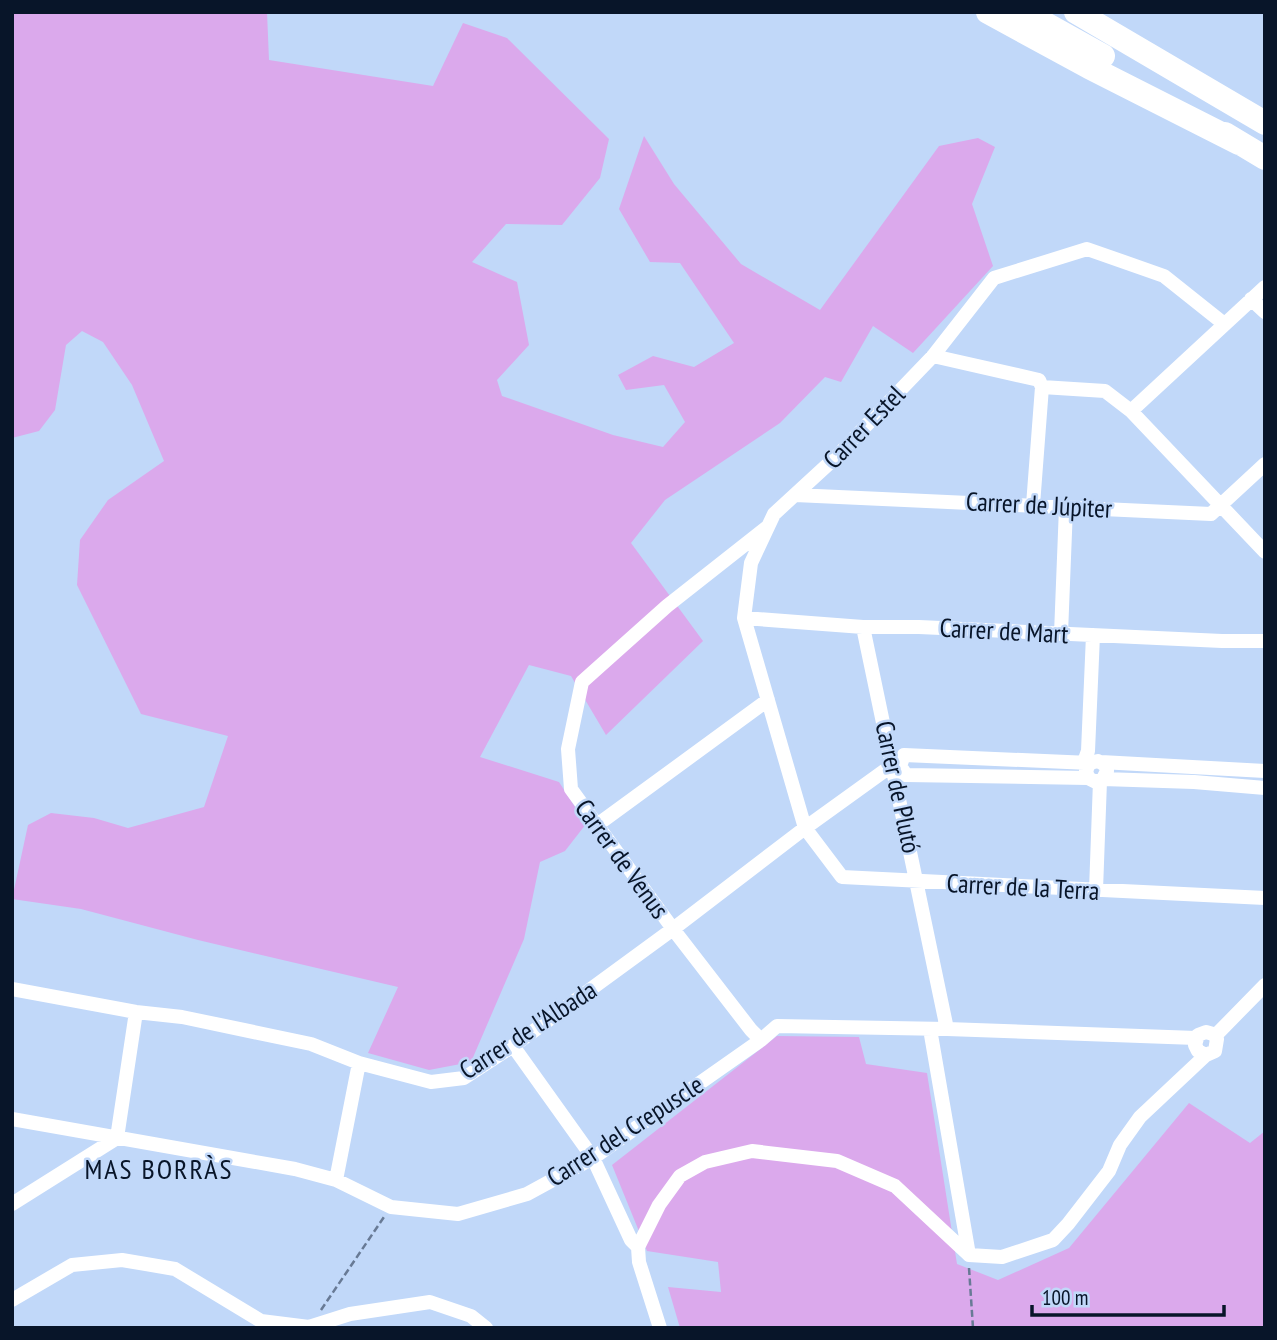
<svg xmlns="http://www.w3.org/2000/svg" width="1277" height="1340" font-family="'PT Sans Narrow',sans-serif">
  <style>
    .green { fill: #dba9ec }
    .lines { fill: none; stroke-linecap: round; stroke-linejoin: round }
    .path { stroke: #687a95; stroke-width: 2.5; stroke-dasharray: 7 3.5; stroke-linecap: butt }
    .street { stroke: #fff; stroke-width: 14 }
    .highway { stroke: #fff; stroke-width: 24 }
    .labels { text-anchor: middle; stroke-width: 5; stroke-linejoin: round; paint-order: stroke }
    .street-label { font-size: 26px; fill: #081529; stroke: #c1d8f9 }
    .neighbourhood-label { font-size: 28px; letter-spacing: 2px; fill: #081529; stroke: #c1d8f9 }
  </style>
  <rect width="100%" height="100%" fill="#c1d8f9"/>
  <path class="green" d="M12 12H267L269 60 433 86 463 23 507 38 609 139 600 178 562 225 506 224 472 262 517 282 529 345 497 380 502 396 613 435 663 447 685 422 664 385 626 390 618 375 653 356 694 367 734 343 680 263 650 262 619 209 644 136 674 184 741 264 820 310 939 146 978 138 995 147 972 204 993 266 913 353 873 326 841 382 825 377 780 423 665 500 631 543 703 641 606 735 571 676 529 665 480 757 559 782 586 824 565 851 540 862 524 939 471 1062 429 1070 368 1053 398 987 198 940 81 909 12 899 28 825 51 813 94 818 128 828 204 807 228 736 141 714 77 585 80 540 108 500 164 461 132 385 103 342 82 331 66 345 55 410 39 431 12 438Z
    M777 1036 859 1037 866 1064 927 1073 957 1264 998 1280 1069 1248 1189 1103 1250 1143 1265 1131V1328H680L668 1287 721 1292 718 1262 647 1251 612 1165Z"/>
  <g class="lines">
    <path class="path" d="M969 1268 973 1328
      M321 1310 384 1217"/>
    <path class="street" d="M1251 299 1265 312
      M1223 323 1164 276 1087 249 994 278 933 356 836 457 774 514 751 563 744 618 805 828 842 877 1265 898
      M933 356 1039 380 1042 387 1105 391 1131 411 1265 287
      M1131 411 1265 552
      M795 495 1211 514 1265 464
      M1033 505 1042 387
      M744 618 863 627H919L1222 641H1265
      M863 627 947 1029
      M1061 634 1066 507
      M1084 762 1088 751 1093 635
      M1101 762 1265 771
      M900 766 904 755 1090 763
      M900 766 906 775 1088 778
      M1103 779 1107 771 1105 765 1098 761 1090 763 1086 770 1088 778 1096 782 1103 779 1194 782 1265 788
      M597 825 768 700
      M1096 890 1100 781
      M12 989 136 1012 182 1017 311 1044 359 1063 431 1082 464 1078 513 1046 673 929 805 828 891 766H900
      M930 1029 969 1255
      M1215 1036 1265 985
      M761 1040 751 1030 673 929 571 789 568 749 582 682 667 606 766 528
      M513 1046 593 1158 631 1240 638 1247
      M12 1119 295 1169 336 1180 391 1207 458 1214 527 1194 593 1158 761 1040 777 1026 947 1029 1196 1038
      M336 1180 359 1063
      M12 1204 117 1138 136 1012
      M12 1300 72 1265 122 1260 175 1269 261 1321 309 1327 350 1314 430 1302 471 1316 486 1328
      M660 1328 639 1262 638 1247 659 1205 680 1176 705 1162 752 1151 837 1161 895 1186 969 1255 1002 1257 1053 1240 1068 1224 1109 1171 1120 1145 1140 1117 1206 1055 1215 1051 1217 1039 1213 1034 1206 1032 1198 1035 1195 1045 1198 1051 1206 1055"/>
    <path class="highway" d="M988 12 1089 67 1239 143
      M1024 12 1103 56
      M1076 12 1265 123
      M1225 134 1265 158"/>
  </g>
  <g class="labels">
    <g class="street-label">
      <text transform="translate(864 427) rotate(-46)" y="9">Carrer Estel</text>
      <text transform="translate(1039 505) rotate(3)" y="9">Carrer de Júpiter</text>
      <text transform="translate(1004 631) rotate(3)" y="9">Carrer de Mart</text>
      <text transform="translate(898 787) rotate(78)" y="9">Carrer de Plutó</text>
      <text transform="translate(622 859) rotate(54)" y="9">Carrer de Venus</text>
      <text transform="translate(1023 887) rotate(3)" y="9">Carrer de la Terra</text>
      <text transform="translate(528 1030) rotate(-33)" y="9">Carrer de l'Albada</text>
      <text transform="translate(625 1131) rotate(-33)" y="9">Carrer del Crepuscle</text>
    </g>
    <g class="neighbourhood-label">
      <text x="159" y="1179">MAS BORRÀS</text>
    </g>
  </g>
  <rect width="1277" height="1340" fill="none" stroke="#081529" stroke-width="28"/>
  <path d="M1032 1305v10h192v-10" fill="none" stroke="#081529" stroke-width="3.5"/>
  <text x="1042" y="1305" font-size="21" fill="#081529" stroke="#c1d8f9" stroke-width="5" paint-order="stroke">100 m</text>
</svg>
